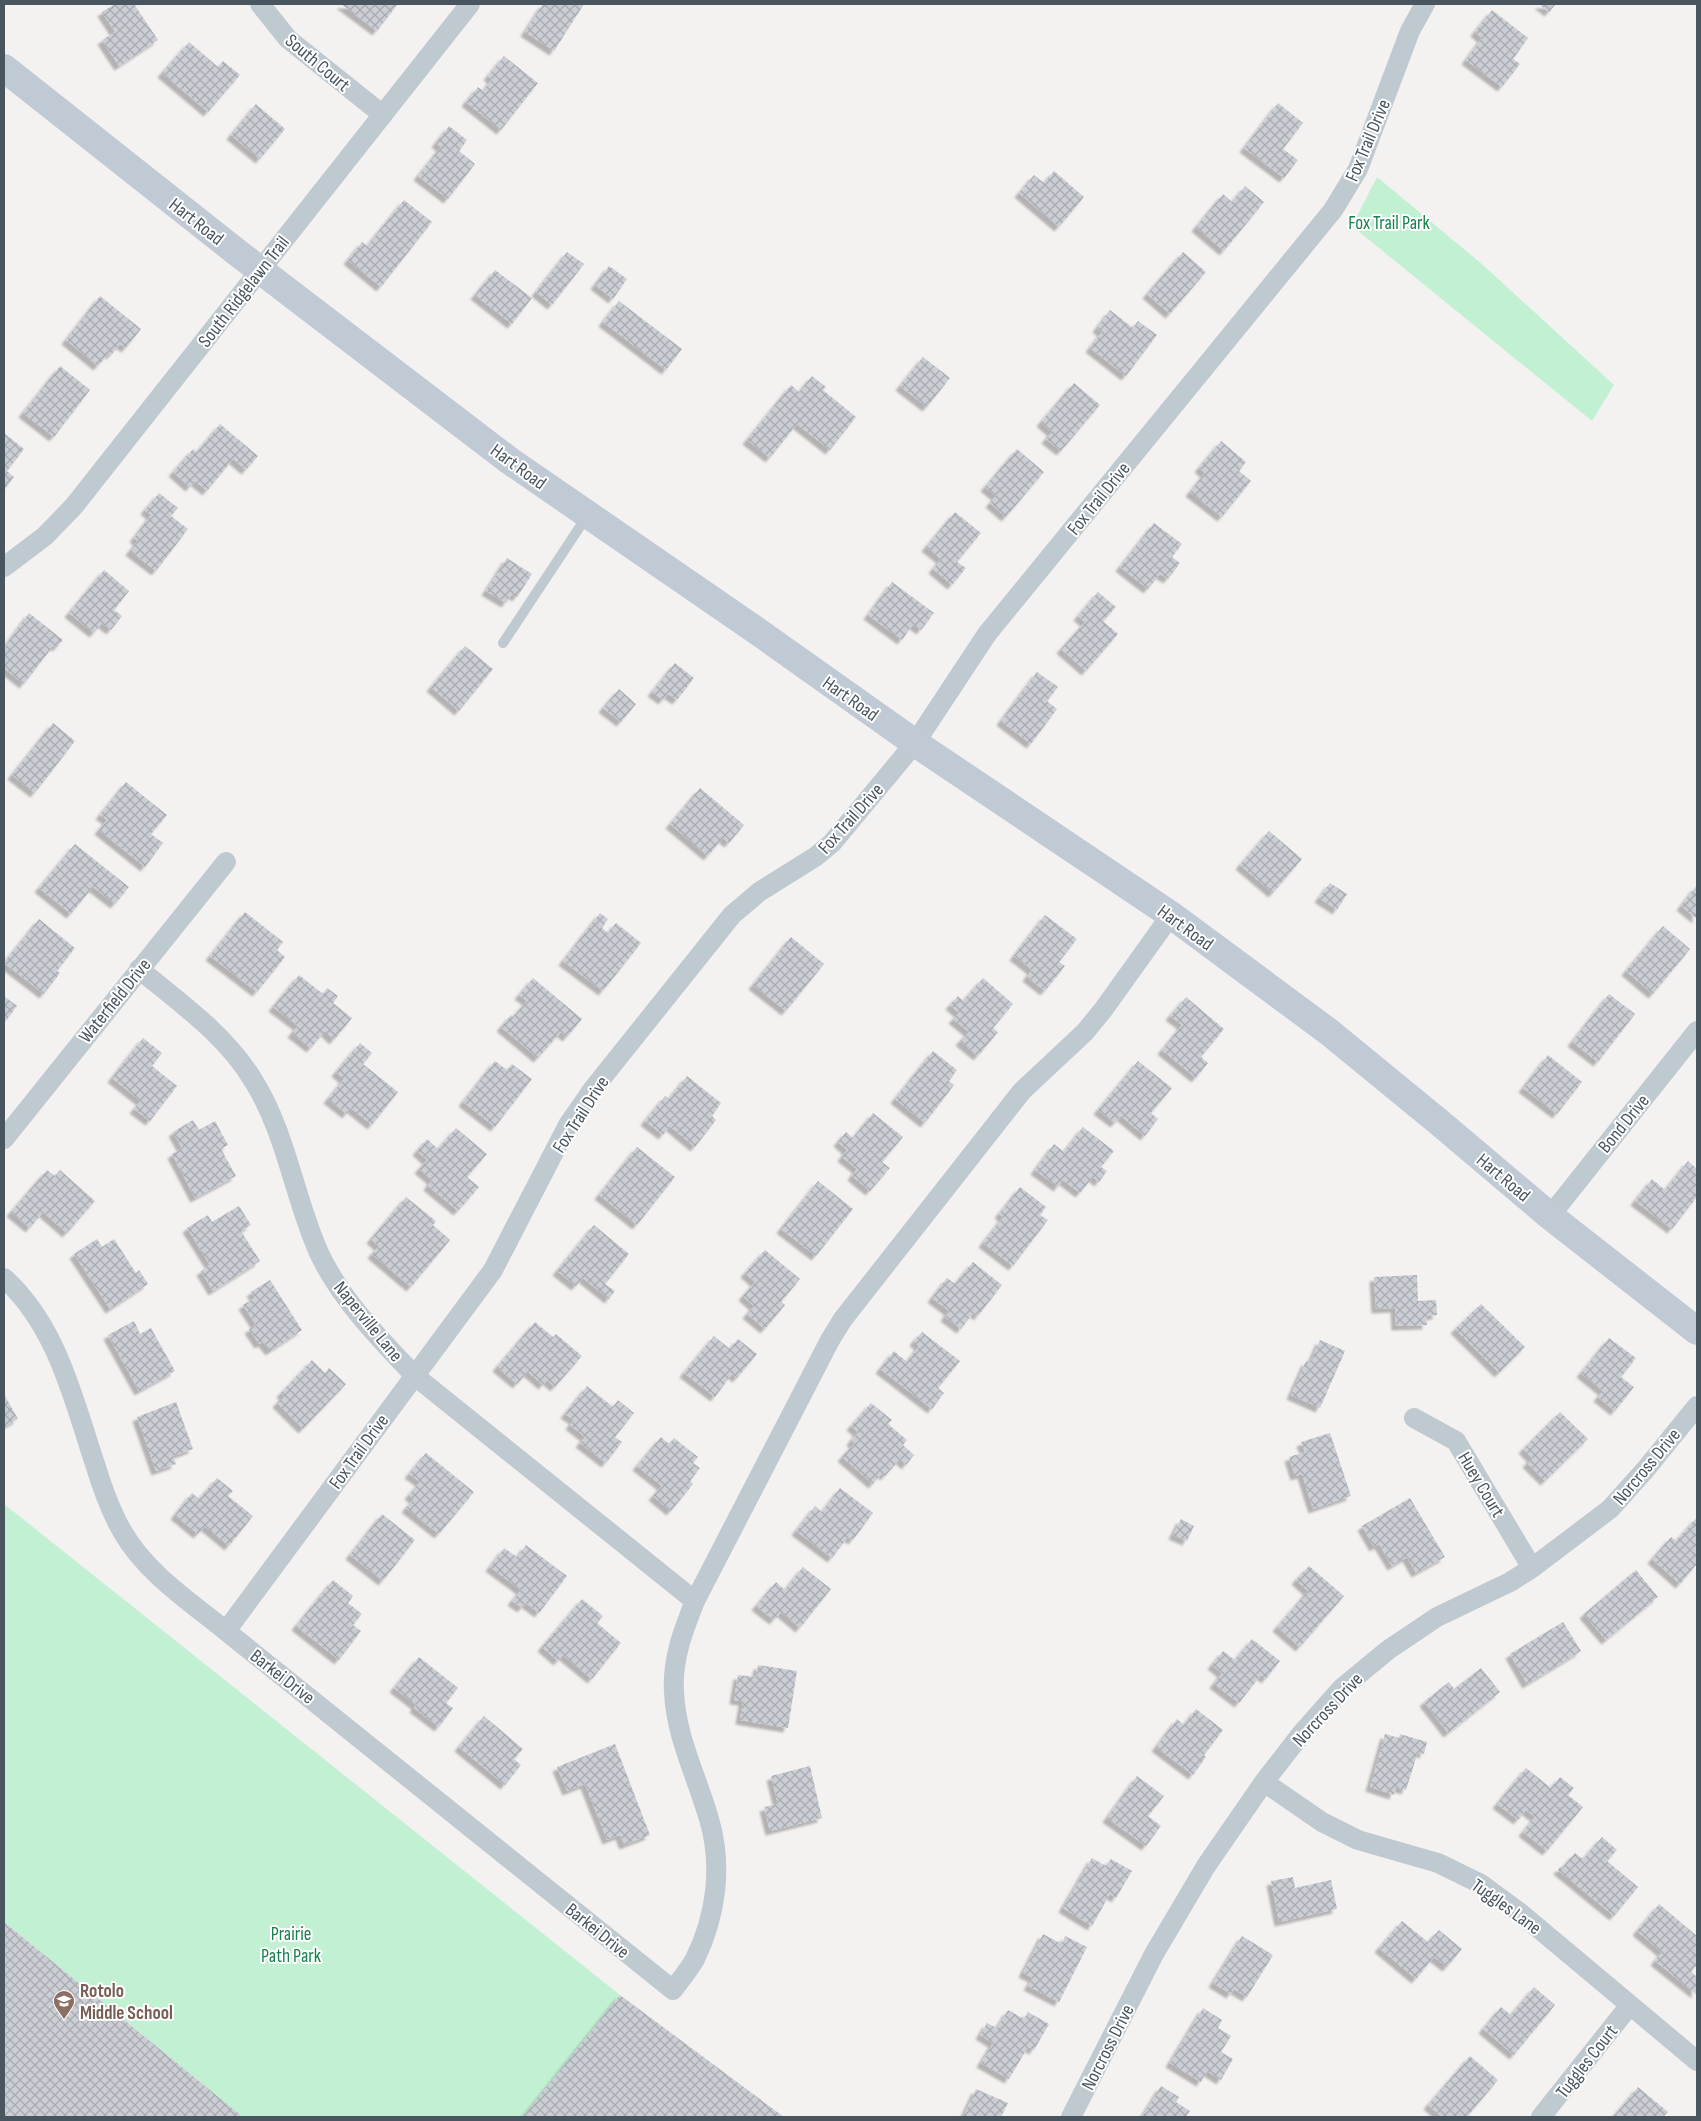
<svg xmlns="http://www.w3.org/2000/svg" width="1701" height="2121" font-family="'Sofia Sans Condensed',sans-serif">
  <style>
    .park { fill: #c2f0d3 }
    .building { fill: url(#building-cross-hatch); filter: url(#shadow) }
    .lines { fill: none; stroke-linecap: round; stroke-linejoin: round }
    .lane { stroke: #bfc9d0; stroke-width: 10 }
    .street { stroke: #bfc9d0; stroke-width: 20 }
    .secondary { stroke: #c0cad4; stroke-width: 28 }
    .labels { text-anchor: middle; stroke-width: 4; stroke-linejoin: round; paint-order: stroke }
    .street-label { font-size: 19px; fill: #49555f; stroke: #fff }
    .park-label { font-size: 19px; fill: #19814d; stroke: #fff }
    .education-label { font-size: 19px; font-weight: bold; fill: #785e54; stroke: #fff; text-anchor: start }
  </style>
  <defs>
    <pattern id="building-cross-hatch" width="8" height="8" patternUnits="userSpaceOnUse" patternTransform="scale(1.25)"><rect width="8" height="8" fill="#cbced4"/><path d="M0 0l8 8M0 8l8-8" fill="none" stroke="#a7aaaf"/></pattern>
    <filter id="shadow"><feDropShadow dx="-4.5" dy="4.5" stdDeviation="1" flood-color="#0004"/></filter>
  </defs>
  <rect width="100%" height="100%" fill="#f4f1f1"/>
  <path class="park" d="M1377 177 1483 265 1614 385 1592 421 1352 226Z
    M4 1504 620 1995 523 2117H243L4 1922Z"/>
  <path class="building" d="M115 4H134L158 40 119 66 102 40 115 32 102 12Z
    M341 4H396L397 5 377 31Z
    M543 4H584L554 51 525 32Z
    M1539 4H1556L1549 12Z
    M1492 10 1528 38 1513 59 1520 64 1502 87 1466 60 1482 38 1475 32Z
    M189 42 218 67 223 61 240 75 208 112 162 73Z
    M504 56 538 83 501 130 466 102 478 87 483 91 492 79 488 76Z
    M1278 103 1303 123 1283 149 1298 160 1284 178 1244 148Z
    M256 104 285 129 260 159 231 135Z
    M449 126 467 140 459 151 475 164 448 199 418 176 441 147 436 143Z
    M1054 171 1084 197 1059 227 1019 193 1034 175 1044 183Z
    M1245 186 1264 202 1224 251 1196 227 1223 194 1232 202Z
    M404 200 432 222 381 287 348 260 362 242 367 246Z
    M567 252 584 264 552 305 536 292Z
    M1183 252 1206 272 1170 314 1147 294Z
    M609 266 627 279 613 299 595 285Z
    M495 270 532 298 512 324 475 295Z
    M100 296 141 329 126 348 120 344 111 355 109 353 98 366 66 340Z
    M619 301 682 349 666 370 603 322Z
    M1110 310 1133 328 1138 321 1157 335 1126 376 1090 348 1102 332 1097 328Z
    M923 357 950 378 927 407 900 386Z
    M60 366 90 390 54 437 23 413Z
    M812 376 826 387 823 390 856 417 830 450 797 424 770 458 747 440 791 385 799 392Z
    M1074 383 1100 405 1061 451 1046 439 1052 432 1041 422Z
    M220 424 258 456 246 470 233 459 207 491 195 481 190 487 173 472 193 449 197 452Z
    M4 433 24 449 7 471 14 477 4 490Z
    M1221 441 1246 462 1239 471 1251 481 1222 517 1190 492 1205 473 1199 468Z
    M1017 449 1044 472 1006 517 990 503 996 496 985 487Z
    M159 493 178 508 171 516 188 529 156 571 130 551 138 541 134 538 151 515 145 510Z
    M955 512 981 533 957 562 966 568 952 585 933 569 941 559 926 547Z
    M1154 523 1182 544 1172 557 1180 563 1168 579 1160 574 1148 589 1120 567Z
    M507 558 532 574 517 597 512 594 506 603 486 591Z
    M104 570 129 591 114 610 122 616 111 630 102 623 94 633 69 613Z
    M892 582 934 613 921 630 913 624 902 640 868 615Z
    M1098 592 1116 607 1103 621 1118 634 1086 671 1061 649 1085 622 1078 616Z
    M29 613 63 640 57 647 54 645 24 684 4 668V648Z
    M465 646 493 669 459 711 431 687Z
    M675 663 694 678 677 700 668 694 663 700 652 692Z
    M1037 672 1058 687 1047 701 1057 709 1031 744 1001 721Z
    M619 689 636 704 621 722 603 708Z
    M53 723 75 741 35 793 12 775Z
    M126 782 167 815 151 834 163 843 145 867 99 830 107 820 100 815Z
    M700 788 744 825 729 843 723 838 708 856 670 824Z
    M1269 831 1302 859 1273 893 1240 865Z
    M75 844 129 887 115 904 93 887 71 914 39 888Z
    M1330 883 1347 894 1337 910 1319 898Z
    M1697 885V919L1681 906Z
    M245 912 283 942 277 950 285 957 257 992 210 956Z
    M600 913 608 919 602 928 608 933 616 923 641 943 603 991 563 961Z
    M1045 915 1077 939 1059 962 1065 966 1045 991 1027 977 1032 970 1014 956Z
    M39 919 75 948 57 971 60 973 44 994 4 963Z
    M1663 926 1690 949 1653 994 1626 971Z
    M791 937 824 964 786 1011 753 985Z
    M299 975 323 994 327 988 338 996 333 1003 352 1018 334 1040 325 1031 311 1048 292 1033 298 1026 273 1007Z
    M533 978 582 1019 567 1037 561 1032 538 1058 501 1027 511 1015 513 1017 527 1001 519 995Z
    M983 978 1013 1004 993 1028 998 1032 978 1056 960 1041 969 1032 953 1019 959 1013 950 1005 958 996 963 1001Z
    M1609 994 1635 1014 1598 1062 1572 1042Z
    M4 996 17 1006 4 1023Z
    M1186 997 1224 1029 1201 1057 1208 1063 1196 1078 1162 1050 1182 1025 1170 1016Z
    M143 1038 162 1053 152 1066 177 1086 150 1121 134 1109 141 1101 112 1078Z
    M360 1043 372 1053 363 1064 398 1092 372 1125 351 1108 347 1114 328 1099 344 1079 336 1072Z
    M933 1051 957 1070 949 1081 954 1085 925 1123 895 1099Z
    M1548 1055 1582 1082 1557 1114 1523 1088Z
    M495 1061 507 1070 512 1064 532 1079 495 1127 463 1102Z
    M1138 1061 1172 1088 1151 1113 1158 1119 1145 1136 1121 1116 1115 1123 1098 1110Z
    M687 1076 721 1103 712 1116 716 1120 695 1147 670 1126 663 1135 645 1121 665 1096 669 1099Z
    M873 1113 903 1137 882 1162 890 1168 870 1191 852 1176 857 1169 842 1157 847 1150 838 1142 846 1132 853 1138Z
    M193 1120 199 1130 215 1121 228 1145 221 1149 236 1176 195 1198 172 1154 182 1148 173 1132Z
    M1083 1127 1114 1151 1101 1167 1107 1171 1099 1182 1093 1177 1080 1193 1063 1180 1058 1187 1035 1170 1054 1144 1064 1152Z
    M456 1128 487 1154 467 1177 479 1187 458 1211 428 1186 432 1180 419 1169 427 1160 417 1151 427 1139 438 1149Z
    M637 1147 675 1177 637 1225 599 1195Z
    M1688 1161 1697 1169V1197L1672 1229 1635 1201 1652 1179 1665 1190Z
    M47 1170 55 1176 60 1170 95 1201 67 1233 43 1212 30 1228 11 1212Z
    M818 1181 853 1209 816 1256 781 1229Z
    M1020 1187 1046 1207 1040 1215 1048 1220 1013 1266 983 1243 1003 1217 999 1214Z
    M406 1197 436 1221 433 1225 450 1240 411 1287 372 1254 379 1246 371 1239Z
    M239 1206 251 1225 241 1231 260 1261 213 1291 201 1271 210 1265 187 1228 208 1215 212 1222Z
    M594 1225 629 1254 605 1284 615 1291 609 1299 583 1278 576 1286 557 1271Z
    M97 1239 102 1247 114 1239 136 1273 139 1270 148 1284 110 1309 74 1254Z
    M765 1250 800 1279 781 1302 785 1305 765 1329 747 1314 754 1306 743 1296 755 1282 745 1273Z
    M973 1262 1002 1285 978 1316 974 1312 961 1329 945 1317 949 1311 932 1298 947 1278 955 1284Z
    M1417 1275 1418 1301 1436 1300 1437 1315 1426 1316 1427 1325 1396 1326 1395 1308 1376 1309 1374 1277Z
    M270 1280 302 1330 270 1351 263 1342 259 1344 249 1329 256 1325 243 1305 255 1298 251 1292Z
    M1481 1304 1525 1347 1499 1373 1455 1329Z
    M134 1321 140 1334 151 1328 175 1371 139 1391 108 1335Z
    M535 1322 553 1337 556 1334 582 1356 555 1387 547 1380 543 1385 528 1372 517 1384 497 1367Z
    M922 1332 960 1361 938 1388 944 1393 932 1409 880 1369 894 1351 907 1362 919 1346 914 1341Z
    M714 1336 730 1349 738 1339 757 1354 737 1378 732 1374 715 1397 684 1373Z
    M1609 1338 1636 1358 1621 1377 1634 1387 1615 1411 1598 1397 1603 1391 1581 1373Z
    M1320 1340 1345 1351 1320 1408 1291 1395 1306 1361 1310 1363Z
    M312 1360 325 1373 329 1368 346 1384 303 1429 277 1403 284 1396 281 1393Z
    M587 1386 613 1407 618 1400 634 1413 615 1437 622 1442 606 1463 580 1443 585 1437 570 1425 574 1420 565 1414Z
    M4 1394 18 1419 4 1427Z
    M176 1402 193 1449 173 1456 176 1464 156 1471 137 1417Z
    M871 1403 892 1420 888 1424 907 1440 903 1445 914 1455 906 1465 900 1459 885 1476 882 1473 873 1484 842 1457 854 1444 851 1441 858 1432 851 1426Z
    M1560 1412 1588 1439 1545 1481 1527 1463 1532 1458 1523 1449Z
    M1330 1433 1351 1496 1313 1509 1302 1474 1295 1476 1289 1457 1305 1452 1301 1442Z
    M661 1437 669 1444 674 1438 698 1457 693 1463 700 1468 690 1481 693 1484 671 1511 653 1496 662 1486 637 1466Z
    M426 1453 474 1492 439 1534 406 1508 414 1499 409 1495 420 1482 409 1474Z
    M217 1478 233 1491 228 1496 253 1516 229 1546 205 1526 198 1534 175 1515 192 1493 199 1499Z
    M840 1488 873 1513 853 1540 848 1537 832 1558 796 1531 815 1506 822 1512Z
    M1410 1498 1445 1557 1416 1573 1407 1557 1392 1566 1379 1544 1374 1547 1362 1526Z
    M382 1514 415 1540 383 1581 350 1555Z
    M1697 1517V1564L1680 1584 1652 1559 1671 1537 1676 1541Z
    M1181 1519 1194 1526 1187 1541 1173 1535Z
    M526 1545 567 1576 539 1613 526 1603 522 1608 512 1601 521 1590 490 1567 504 1548 517 1557Z
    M1309 1566 1344 1596 1300 1647 1277 1627 1308 1591 1296 1580Z
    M803 1567 831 1589 800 1628 781 1612 774 1620 756 1606 776 1582 785 1590Z
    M1636 1570 1658 1597 1606 1640 1584 1614Z
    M333 1580 353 1596 348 1603 362 1614 353 1625 361 1631 339 1660 296 1626Z
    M582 1599 603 1616 597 1623 621 1643 592 1679 563 1655 558 1661 542 1647Z
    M1563 1622 1581 1651 1527 1684 1510 1654Z
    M1252 1639 1280 1661 1266 1679 1261 1675 1239 1703 1214 1684 1222 1673 1212 1665 1223 1651 1235 1660Z
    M419 1657 458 1688 446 1703 453 1708 439 1727 414 1708 416 1705 394 1688Z
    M758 1665 797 1671 788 1728 740 1720 743 1701 734 1700 738 1675 756 1677Z
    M1481 1668 1500 1692 1448 1733 1424 1702 1449 1682 1454 1689Z
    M1196 1709 1223 1730 1204 1755 1206 1757 1193 1775 1156 1747 1177 1719 1184 1725Z
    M484 1716 523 1749 514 1759 521 1765 505 1785 459 1747Z
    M1385 1734 1399 1738 1400 1734 1427 1742 1424 1754 1418 1752 1406 1790 1396 1787 1394 1795 1370 1787Z
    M615 1744 650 1835 624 1845 620 1835 607 1840 585 1784 567 1791 557 1767Z
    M810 1766 822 1818 770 1831 764 1807 778 1804 771 1776Z
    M1526 1768 1551 1788 1560 1777 1574 1788 1568 1795 1583 1807 1547 1851 1523 1832 1535 1817 1526 1810 1518 1820 1497 1804Z
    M1137 1776 1164 1796 1148 1816 1161 1826 1146 1846 1107 1818Z
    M1602 1837 1617 1850 1607 1861 1638 1887 1614 1916 1558 1870 1560 1867 1562 1868 1575 1853 1583 1859Z
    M1092 1858 1106 1866 1111 1859 1132 1871 1116 1898 1110 1894 1092 1926 1063 1908Z
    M1293 1877 1295 1888 1331 1880 1337 1909 1279 1922 1271 1881Z
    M1659 1904 1697 1936V1965L1691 1972 1697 1977 1696 1994 1655 1961 1662 1952 1637 1931Z
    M1402 1921 1428 1942 1439 1930 1462 1949 1447 1967 1434 1957 1416 1979 1379 1948Z
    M4 1922 243 2117H4Z
    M1043 1934 1062 1944 1065 1936 1087 1947 1059 2002 1028 1986 1033 1978 1023 1973Z
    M1242 1936 1273 1955 1247 1997 1234 1989 1231 1994 1213 1983Z
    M1534 1987 1555 2005 1514 2055 1483 2029 1501 2007 1511 2015Z
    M620 1995 784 2117H523Z
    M1203 2008 1222 2020 1218 2028 1231 2036 1221 2052 1233 2059 1221 2080 1207 2071 1201 2082 1170 2063Z
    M1008 2010 1024 2019 1028 2012 1049 2024 1034 2050 1028 2047 1009 2079 981 2063 993 2043 980 2035 987 2023 997 2028Z
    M1470 2056 1498 2080 1467 2117H1442L1428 2105Z
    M1161 2086 1179 2097 1176 2102 1190 2111 1186 2117H1142Z
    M1638 2087 1668 2112 1664 2116 1666 2117H1613Z
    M976 2089 1008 2103 1001 2117H963Z"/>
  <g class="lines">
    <path class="lane" d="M503 643 587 516"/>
    <path class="street" d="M260 4 288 39 383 115
      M4 567 45 536 74 506 470 4
      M139 969C180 1003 225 1034 253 1080 286 1132 294 1197 319 1253 341 1300 380 1339 415 1376L695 1601
      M4 1139 226 862
      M1550 1216 1697 1031
      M4 1278C57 1326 73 1398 95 1464 102 1487 110 1510 122 1531 146 1573 189 1601 226 1631L673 1990C680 1980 689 1970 695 1959 716 1916 723 1866 709 1819 697 1777 676 1737 674 1692 672 1659 683 1631 695 1601L830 1340 843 1319 1022 1091 1085 1032 1103 1010 1171 915
      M1414 1418 1456 1441 1532 1568
      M226 1631 493 1270 568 1125 593 1089 732 915 759 892 815 857 832 843 915 743 987 634 1333 210 1358 169 1410 31 1425 4
      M1264 1782 1322 1822 1358 1840 1438 1863 1481 1884 1519 1912 1697 2061
      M1071 2117 1154 1954 1206 1866 1264 1782 1302 1733 1342 1688 1388 1650 1437 1617 1510 1582 1532 1568 1610 1509 1645 1470 1697 1406
      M1541 2117 1630 2005"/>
    <path class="secondary" d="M4 68 239 254 510 461 757 631 915 743 1171 915 1329 1032 1440 1123 1550 1216 1697 1331"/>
  </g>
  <defs>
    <g id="school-pin" transform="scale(1.125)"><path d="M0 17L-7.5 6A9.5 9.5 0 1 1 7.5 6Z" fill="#8d6e63" stroke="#fff"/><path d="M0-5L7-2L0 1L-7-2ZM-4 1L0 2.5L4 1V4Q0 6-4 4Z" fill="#fff"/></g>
  </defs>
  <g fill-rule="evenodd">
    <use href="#school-pin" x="64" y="2001"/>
  </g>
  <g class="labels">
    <g class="street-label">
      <text transform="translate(318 62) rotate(40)" y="7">South Court</text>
      <text transform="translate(1367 140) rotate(-67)" y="7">Fox Trail Drive</text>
      <text transform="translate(197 221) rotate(38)" y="7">Hart Road</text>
      <text transform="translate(243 291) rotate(-52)" y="7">South Ridgelawn Trail</text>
      <text transform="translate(519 466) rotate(36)" y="7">Hart Road</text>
      <text transform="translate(1098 498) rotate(-51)" y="7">Fox Trail Drive</text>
      <text transform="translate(851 698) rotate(35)" y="7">Hart Road</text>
      <text transform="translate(850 818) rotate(-48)" y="7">Fox Trail Drive</text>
      <text transform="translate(1186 927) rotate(36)" y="7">Hart Road</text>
      <text transform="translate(114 1000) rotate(-51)" y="7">Waterfield Drive</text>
      <text transform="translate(580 1114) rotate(-57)" y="7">Fox Trail Drive</text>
      <text transform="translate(1623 1123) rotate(-51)" y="7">Bond Drive</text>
      <text transform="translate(1504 1177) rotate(40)" y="7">Hart Road</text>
      <text transform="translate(369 1321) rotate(51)" y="7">Naperville Lane</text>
      <text transform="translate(358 1451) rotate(-54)" y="7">Fox Trail Drive</text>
      <text transform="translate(1646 1466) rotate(-50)" y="7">Norcross Drive</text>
      <text transform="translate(1482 1484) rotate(59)" y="7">Huey Court</text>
      <text transform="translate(283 1676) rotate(38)" y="7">Barkei Drive</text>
      <text transform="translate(1327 1709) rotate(-47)" y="7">Norcross Drive</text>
      <text transform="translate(1507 1906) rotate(36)" y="7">Tuggles Lane</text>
      <text transform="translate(598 1930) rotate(39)" y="7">Barkei Drive</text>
      <text transform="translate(1107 2047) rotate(-63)" y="7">Norcross Drive</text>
      <text transform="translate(1586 2061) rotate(-52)" y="7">Tuggles Court</text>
    </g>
    <g class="park-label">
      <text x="1389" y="229">Fox Trail Park</text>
      <text x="291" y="1940">Prairie<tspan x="291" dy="22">Path Park</tspan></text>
    </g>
    <g class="education-label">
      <text x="80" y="1997">Rotolo<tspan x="80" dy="22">Middle School</tspan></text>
    </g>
  </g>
  <rect width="1701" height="2121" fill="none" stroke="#49555f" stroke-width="10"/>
</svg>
